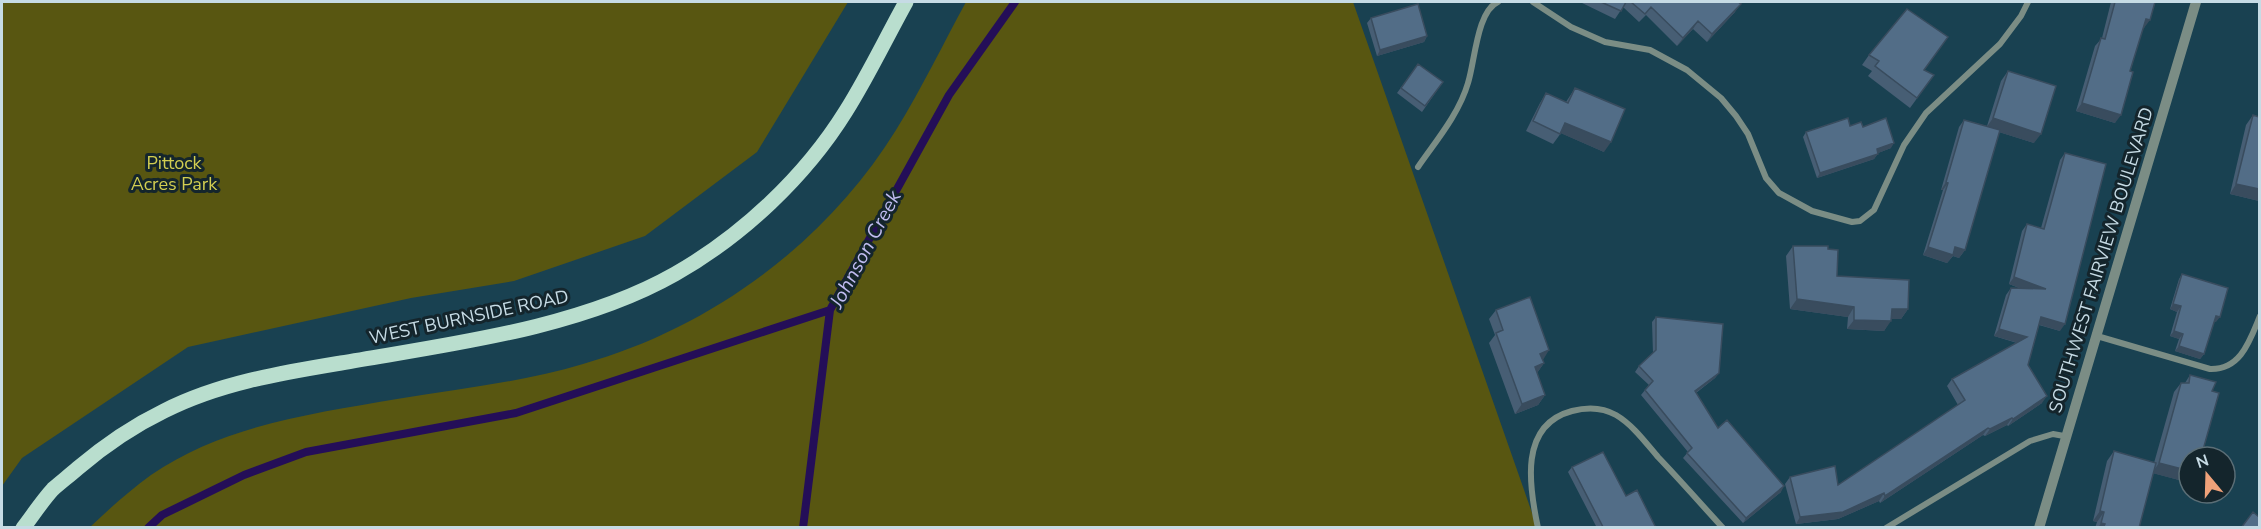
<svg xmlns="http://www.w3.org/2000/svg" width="2261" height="529" font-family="'Nunito Sans',sans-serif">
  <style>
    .green { fill: #585611 }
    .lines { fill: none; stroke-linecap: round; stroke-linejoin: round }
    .stream { stroke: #240e58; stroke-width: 8 }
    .minor { stroke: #7b8d85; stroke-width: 6 }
    .tertiary { stroke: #7b8d85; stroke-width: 10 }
    .primary { stroke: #b9dece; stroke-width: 15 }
    .wall { fill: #475e74 }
    .shaded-wall { fill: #394c5e }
    .building { fill: #526d87; stroke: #394c5e; stroke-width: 1.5 }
    .labels { text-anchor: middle; stroke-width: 6; stroke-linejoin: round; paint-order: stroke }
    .park-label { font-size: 18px; fill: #d2ce51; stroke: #14252c }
    .street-label { font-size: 18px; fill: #c6dbe5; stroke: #14252c }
    .water-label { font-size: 20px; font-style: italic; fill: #c0bcf0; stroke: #14252c }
  </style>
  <rect width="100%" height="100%" fill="#194151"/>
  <path class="green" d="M2 2H848L757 152 645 236 514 281 411 298 188 347 22 458 2 486Z
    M966 2H1353L1537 527 89 528C109 509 129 491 151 475 224 425 311 414 397 399 459 389 523 382 583 364 711 328 826 243 896 130 922 88 943 44 966 2Z"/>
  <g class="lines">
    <path class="stream" d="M148 528 162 515 244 475 306 452 516 413 830 310
      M803 528 830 310 949 95 1015 2"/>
    <path class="minor" d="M1533 2 1571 27 1605 42 1650 50 1687 70 1721 98 1736 116 1748 134 1766 178 1779 193 1812 211 1852 222 1860 221 1874 210 1904 145 1926 113 2000 44 2021 16 2028 2
      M1418 167C1436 141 1459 114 1468 83 1475 61 1477 11 1498 2
      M2097 336 2210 369C2241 370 2250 340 2260 316
      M1538 528C1529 486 1519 425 1572 411 1587 407 1602 407 1616 415 1633 425 1646 443 1658 457 1680 480 1701 504 1723 528
      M1886 528 2030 441 2053 434 2064 436"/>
    <path class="tertiary" d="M2039 528 2196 2"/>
    <path class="primary" d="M23 528C33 515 42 501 53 489 61 482 70 475 78 468 104 446 133 426 164 411 219 383 281 373 341 363 449 344 578 329 675 274 742 236 805 177 846 111 868 76 886 38 906 2"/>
  </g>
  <path class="wall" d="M1580 2H1738L1735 12 1707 42 1693 29 1677 46 1646 15 1639 22 1623 7 1615 19Z
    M2111 2H2155L2144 28H2143L2115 123 2076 111 2095 46 2102 38Z
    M1371 18 1427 36 1424 42 1377 56 1367 23Z
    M1869 55 1924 70 1934 75 1910 108 1868 76 1872 71 1862 65Z
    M1418 64 1443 82 1422 112 1397 93Z
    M2008 71 2034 143 1999 132 1965 250 1959 258 1953 256 1947 263 1923 255 1943 190H1941L1959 127 1964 120 1987 126 2001 81Z
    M1575 88 1604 152 1561 133 1553 144 1526 131 1540 103 1546 93 1566 102Z
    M2253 115 2259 117V201L2230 194 2246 125Z
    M1850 126 1863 127 1891 148 1878 153 1874 159 1817 178 1803 137 1806 132Z
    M2065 153 2060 331 2039 325 2028 365 2042 403 2008 426 2007 425 1985 436 1983 435 1880 503 1879 501 1838 519 1796 524 1785 484 1790 477 1838 485 1958 405 1947 386 1952 379 2017 343 1994 336 2006 295 2011 288H2019L2009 284 2022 231 2027 224 2041 228 2060 160Z
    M1793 246 1828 249 1837 276 1908 309 1901 319H1891L1884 331 1847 329 1848 317 1790 309 1786 256Z
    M2182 274 2216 322H2214L2204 354 2200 359 2175 351 2179 339 2170 336 2177 312 2170 309 2179 279Z
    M1496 310 1542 360 1544 363 1537 373 1545 395 1538 405 1515 414 1489 343 1495 335 1489 319Z
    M1656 317 1719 373 1715 378 1696 393 1718 428 1781 492 1743 523 1683 458 1688 452 1641 395 1649 385 1635 372 1639 366 1653 354 1652 322Z
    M2190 375 2212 391 2189 457V466H2188L2179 480 2153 473 2139 528H2095L2097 522 2093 521 2107 461 2114 451 2154 463 2174 392 2181 383H2185Z
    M1572 467 1626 496 1656 528H1597L1568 472Z"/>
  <path class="shaded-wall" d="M1741 4 1735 12 1707 42 1712 34Z
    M2146 19 2150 20 2144 28 2140 27Z
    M1698 21 1693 29 1677 46 1683 38Z
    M1427 36 1424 42 1377 56 1380 50Z
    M2082 103 2121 115 2115 123 2076 111Z
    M1993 118 2041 134 2034 143 1986 128Z
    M1565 123 1611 142 1604 152 1558 132Z
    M1894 143 1891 148 1873 155 1877 149Z
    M1878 154 1874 159 1817 178 1820 173Z
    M1946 182 1948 183 1943 190H1941Z
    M2236 184 2259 189V201L2230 194Z
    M1928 247H1955L1965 250 1959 258 1953 256 1947 263 1923 255Z
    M2014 277 2046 289 2041 296 2009 284Z
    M1797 299 1854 307 1848 317 1790 309Z
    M2173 304 2181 306 2177 312 2170 309Z
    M1892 309H1908L1901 319H1885Z
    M2216 316 2220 317 2216 322 2212 321Z
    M2041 317 2065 324 2060 331 2037 324Z
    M1854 320 1891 321 1884 331 1847 329Z
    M1999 329 2027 337 2022 344 1994 336Z
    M2174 331 2183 334 2179 339 2170 336Z
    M2179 346 2204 354 2200 359 2175 351Z
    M1549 350 1543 360 1540 354Z
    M1544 363 1537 373 1535 367Z
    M1719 373 1715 378 1691 396 1695 391Z
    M1545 395 1538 405 1515 414 1522 404Z
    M2047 396 2042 403 2008 426 2013 419Z
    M2012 418 2007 425 1985 436 1990 429Z
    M1988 428 1983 435 1880 503 1885 496Z
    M2159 463 2186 470 2179 480 2152 473Z
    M1784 486 1781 492 1743 523 1746 518Z
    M1884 493 1879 501 1838 519 1796 524 1800 517Z
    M2100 511 2104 512 2097 522 2093 521Z
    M2101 523 2105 524 2102 528H2098Z"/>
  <path class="building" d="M1601 2H1626L1621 11Z
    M1631 2H1738L1741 4 1712 34 1698 21 1683 38 1651 7 1645 14Z
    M2115 2H2155L2150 20 2146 19 2130 71 2133 72 2121 115 2082 103 2101 38 2105 39Z
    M1418 4 1427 36 1380 50 1371 18Z
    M1907 9 1948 37 1924 70 1934 75 1917 98 1875 66 1879 61 1869 55Z
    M1418 64 1443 82 1425 106 1401 88Z
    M2008 71 2056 86 2041 134 1993 118Z
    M1575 88 1625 109 1611 142 1565 123 1560 134 1533 121 1546 93 1568 103Z
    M2253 115 2259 117V189L2236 184Z
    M1848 118 1850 126 1861 122 1863 127 1886 118 1894 143 1877 149 1878 154 1820 173 1806 132Z
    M1964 120 2000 130 1965 250 1955 247 1953 255 1928 247 1948 183 1946 182Z
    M2065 153 2106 164 2065 324 2041 317 2028 365 2047 396 2013 419 2012 418 1990 429 1988 428 1885 496 1884 493 1843 512 1800 517 1790 477 1835 466 1838 485 1965 400 1952 379 2027 337 1999 329 2011 288 2046 289 2014 277 2027 224 2044 229Z
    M1793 246H1828V249L1838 250 1837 276 1909 280 1908 309H1892L1891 321 1854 320V307L1797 299Z
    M2182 274 2228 288 2220 317 2216 316 2204 354 2179 346 2183 334 2174 331 2181 306 2173 304Z
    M1530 297 1549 350 1540 354 1544 363 1535 367 1545 395 1522 404 1496 333 1503 330 1496 310Z
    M1656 317 1723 324 1719 373 1695 391 1718 428 1727 420 1784 486 1746 518 1687 453 1692 448 1645 390 1653 381 1639 366 1656 350Z
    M2190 375 2216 382 2212 391 2219 393 2201 457H2197L2191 455 2190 457H2189V461L2186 470 2159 463 2181 383H2189Z
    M2114 451 2156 463 2139 528H2103L2105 524 2101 523 2104 512 2100 511Z
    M1603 452 1626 496 1637 490 1656 528H1601L1603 527 1572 467Z
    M2253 512 2259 517V528H2241Z"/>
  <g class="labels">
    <g class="park-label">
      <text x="174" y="169">Pittock<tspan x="174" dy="21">Acres Park</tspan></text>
    </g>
    <g class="street-label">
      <text transform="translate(2101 260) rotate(-73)" y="6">SOUTHWEST FAIRVIEW BOULEVARD</text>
      <text transform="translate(469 317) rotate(-12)" y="6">WEST BURNSIDE ROAD</text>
    </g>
    <g class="water-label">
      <text transform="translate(865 249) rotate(-62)" y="7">Johnson Creek</text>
    </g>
  </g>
  <rect width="2261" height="529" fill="none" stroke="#c6dbe5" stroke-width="6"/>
  <g transform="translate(2207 475) rotate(341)"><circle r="28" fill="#14252c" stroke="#5b6e76" stroke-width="1.5"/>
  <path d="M0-4.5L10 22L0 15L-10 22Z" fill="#f0a27a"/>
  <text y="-9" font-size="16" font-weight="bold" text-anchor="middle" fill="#c6dbe5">N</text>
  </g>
</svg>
